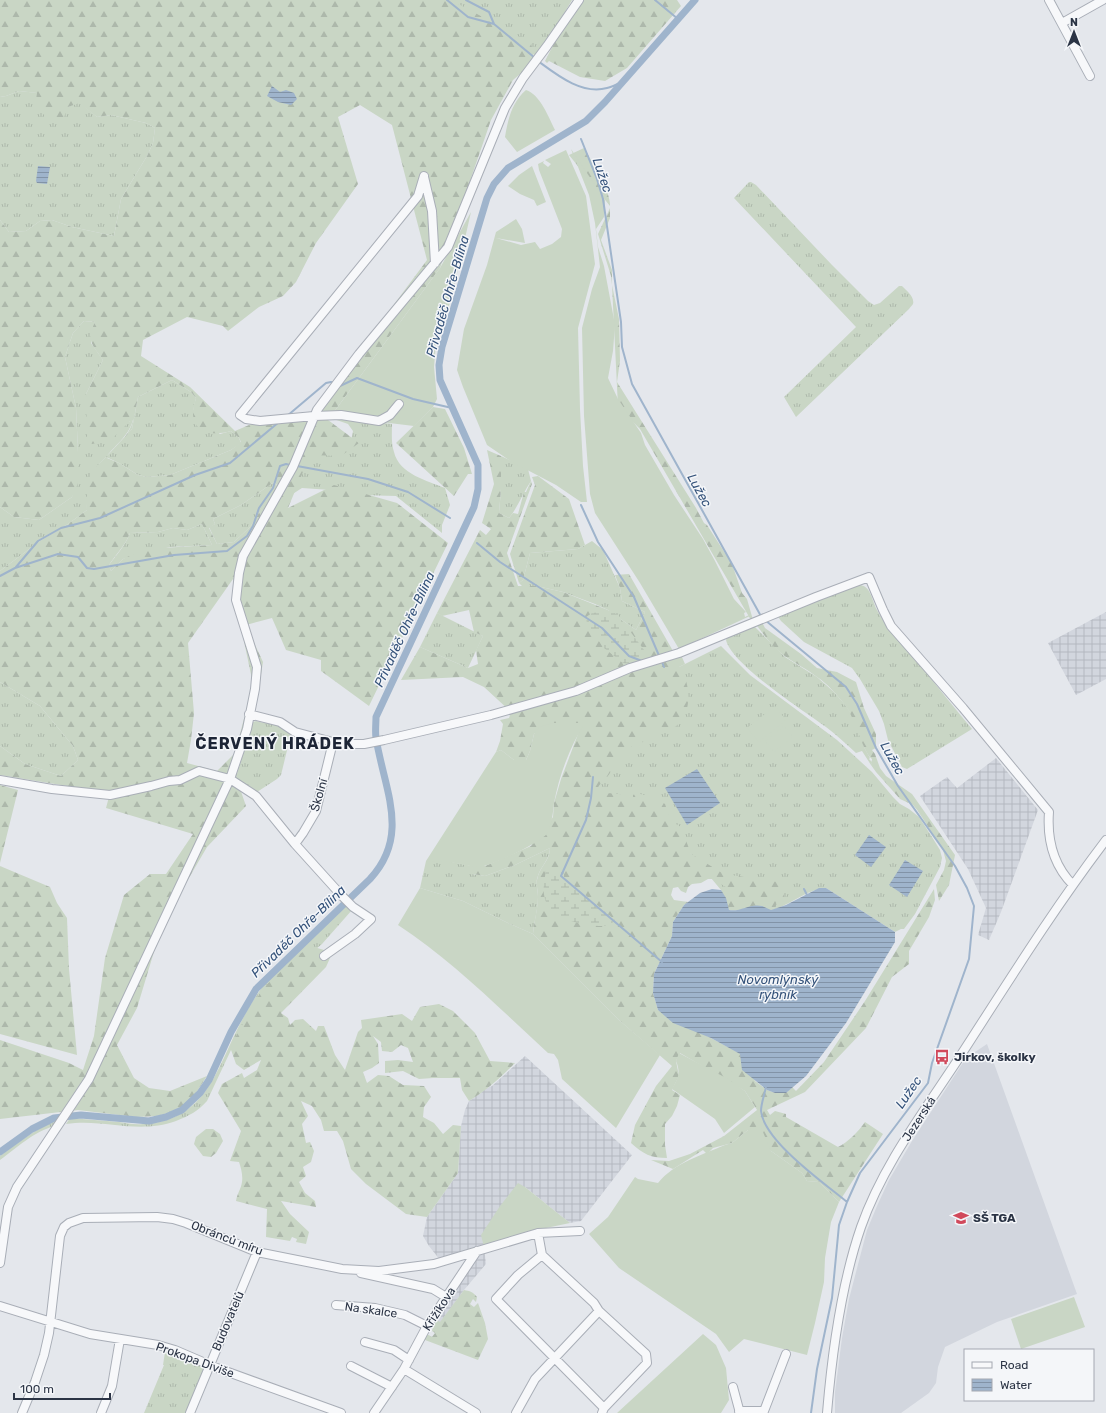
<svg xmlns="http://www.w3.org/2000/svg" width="1106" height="1413" font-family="Rubik,sans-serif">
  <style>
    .built { fill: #d2d6de }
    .industrial { fill: url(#industrial-grid) }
    .grass { fill: url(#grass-tufts) }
    .forest { fill: url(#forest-firs); fill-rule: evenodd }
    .wetland { fill: url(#wetland-marsh) }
    .garden { fill: #c9d6c5 }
    .water { fill: url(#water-rules) }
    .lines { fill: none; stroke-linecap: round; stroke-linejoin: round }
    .stream { stroke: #9fb4cc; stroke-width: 2 }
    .canal { stroke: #9fb4cc; stroke-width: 7 }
    .minor-casing { stroke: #a9aeb7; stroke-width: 10 }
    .minor { stroke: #f7f8fa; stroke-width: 8 }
    .labels { text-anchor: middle; stroke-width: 3; stroke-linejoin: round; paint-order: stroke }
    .street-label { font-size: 12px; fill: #2b3445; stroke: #f4f6f9 }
    .poi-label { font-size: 12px; font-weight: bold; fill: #2b3445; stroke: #f4f6f9; text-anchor: start }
    .water-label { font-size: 13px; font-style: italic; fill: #34527a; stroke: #f4f6f9 }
    .district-label { font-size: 16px; font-weight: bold; letter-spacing: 1px; fill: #1d2536; stroke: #f4f6f9 }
  </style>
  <defs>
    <pattern id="industrial-grid" width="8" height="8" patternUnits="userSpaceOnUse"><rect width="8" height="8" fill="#d2d6de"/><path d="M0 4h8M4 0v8" fill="none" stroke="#b4b8c0"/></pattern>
    <pattern id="grass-tufts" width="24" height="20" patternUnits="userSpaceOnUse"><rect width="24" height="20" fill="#c9d6c5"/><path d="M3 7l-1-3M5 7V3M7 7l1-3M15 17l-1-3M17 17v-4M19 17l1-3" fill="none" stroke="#adb8ab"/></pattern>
    <pattern id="forest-firs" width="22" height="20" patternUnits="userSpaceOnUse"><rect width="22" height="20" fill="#c9d6c5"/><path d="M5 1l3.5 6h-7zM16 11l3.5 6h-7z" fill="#adb8ab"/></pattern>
    <pattern id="wetland-marsh" width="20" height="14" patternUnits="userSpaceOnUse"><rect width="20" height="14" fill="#c9d6c5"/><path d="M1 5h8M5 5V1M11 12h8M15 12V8" fill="none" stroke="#adb8ab"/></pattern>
    <pattern id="water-rules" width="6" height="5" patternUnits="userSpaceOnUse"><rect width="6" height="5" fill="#9fb4cc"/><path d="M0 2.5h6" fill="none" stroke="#8293a7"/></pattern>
  </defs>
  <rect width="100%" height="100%" fill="#e4e7ec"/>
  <path class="built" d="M987 1044 1077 1294 997 1322 945 1347 938 1367 936 1383 929 1393 901 1413H835V1392L842 1338 849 1299 867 1230 877 1206 889 1180 912 1141 966 1058Z"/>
  <path class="industrial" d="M1106 612V679L1076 695 1048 643Z
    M996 758 1038 810 1001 912 989 940 978 935 986 908 968 869 920 796 947 777 957 788Z
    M525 1056 632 1155 581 1221 570 1223 525 1187 484 1247 486 1264 464 1290 440 1323 433 1318 475 1257 440 1260 429 1246 423 1236 427 1217 458 1173 461 1126 465 1110 469 1101 481 1093 484 1089 492 1086Z"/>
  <path class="grass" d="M438 0H572L538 57Z
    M19 91 38 93 68 107 79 102 97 117 111 115 146 123 155 128 153 143 147 156 121 199 114 236 72 227 52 220 40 221 26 231 9 232 0 220V97L6 96Z
    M749 182H751L756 185 832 265 868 301 874 305 880 303 899 286H902C906 290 915 297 913 304 912 306 910 307 909 309L796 417 784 397 856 327 734 198Z
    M84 321 95 322 91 343 103 360 86 394 129 422 133 419C130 435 116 444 107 456L132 429 138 397 172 380 191 392 196 398 193 411 220 434 231 431 239 438 241 443 231 450 170 475 147 477 138 475 119 463 106 457C88 474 87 486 87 510L68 524 40 541 0 571V507L14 517 39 520 72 497 78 452 76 408 65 357 73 333Z
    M325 416 392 424C392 433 391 443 394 452 399 474 428 481 445 488L450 505 442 525V533L396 496 360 495 345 491 302 488 288 497 307 445 351 441 353 431 348 424Z
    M501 456 528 469 531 481C523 493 518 507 509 518L499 513 501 489Z
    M274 482 277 486 250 527 234 542 217 544 209 527 215 524 213 519 241 505Z
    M202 524 212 545 170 547 123 559 111 571 109 565C117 554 125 546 130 533L158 532 173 528 187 530Z
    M592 541 603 550 620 588 622 601 645 612 636 630 608 610 595 604 563 592 537 586H522L519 583 523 580 530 553 578 549Z
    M859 585C871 585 872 601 877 610 887 630 903 644 917 661 935 684 953 706 972 729L907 769 902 767 888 740 884 724 879 711 860 679 852 668 804 642 781 621 777 615Z
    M437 613 483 636 468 668 420 647Z
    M752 624 785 657 817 677 834 692 847 707 855 721 865 749 870 758 869 759 872 762 871 765 862 751 856 753C846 744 837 735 826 727 804 711 732 665 726 640L729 634Z
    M721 646 750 675 837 740 872 772 893 797 900 804 909 809 919 817 932 837 940 850 942 858 940 867 915 914 904 929H901L895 932 826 888C807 889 791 905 772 910 762 912 740 910 729 910L721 890 691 854 575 786 663 675Z
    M0 682 40 706 73 746 78 760 61 776 25 764 0 746Z
    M256 721 264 723 265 721C274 724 285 726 291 734L281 775 277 779 257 792 237 779 236 777 253 722Z
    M550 848C550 860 540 866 537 879 536 884 538 891 538 897 538 910 534 921 533 934L508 923 463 901 420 888 426 861H447L472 866V874L485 876 515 865Z
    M346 905 352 910 322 944 308 956 239 1033 207 1101C198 1111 189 1116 176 1121 137 1135 104 1118 66 1124L70 1118C86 1119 103 1121 119 1122 127 1123 135 1125 143 1124 201 1121 214 1078 235 1034 243 1017 252 1001 263 986Z
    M57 1120 55 1126C34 1131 17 1148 0 1160V1156C19 1142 35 1129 57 1120Z
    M165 1352 197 1365 203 1366 204 1369 186 1413H144L164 1365H163Z"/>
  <path class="forest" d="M0 0H451L531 43 534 59 526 69 513 80 491 120 440 268 328 420 359 443 341 456 310 455 288 508 334 485 397 503 448 543 369 706 321 671V660L286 650 272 618 246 625 263 662 255 712 236 777 246 806 207 847 186 883 173 889 137 1008 117 1045 134 1078 149 1088 170 1091 207 1076 194 1096 183 1106 168 1113 157 1116 136 1117 78 1110 0 1119V1040L69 1063 83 1070 94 1036 105 958 124 895 150 874H166L193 834 106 808 110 793 0 775V746L25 764 61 776 78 760 73 746 40 706 0 682V571L40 541 68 524 87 510C87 499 86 489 89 479 92 470 98 465 104 459 115 449 130 435 133 420L129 422 111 440 92 444 87 439 86 394 103 360C92 344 86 341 95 322L84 321 73 333 65 357 76 408 78 452V483L72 497 39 520 14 517 0 507V220L9 232 26 231 40 221 52 220 72 227 114 236 121 199 147 156 153 143 155 128 146 123 111 115 97 117 79 103 68 107 64 117 48 118 35 107 37 93 19 91 6 96 0 97ZM360 105 392 125 427 260 314 412 263 419 235 431 190 387 141 356 143 340 187 317 223 326 228 331 259 307 283 296 296 282 316 243 358 184 338 117ZM172 380 191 392 196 398C195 402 193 407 193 411 192 434 214 436 231 431L239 438 241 442 231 450 170 475 147 477 138 475 119 463 107 458 132 429 138 397ZM274 482 277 485 250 527 234 542 217 544 209 528 215 524 213 519 241 505ZM202 524 212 545 144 549 123 559 111 571 109 565C116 554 125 546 130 533L158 532 173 528 187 530ZM233 579 241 627 253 684 235 753 217 771 187 763 191 740 194 713 188 643Z
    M583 0H677L681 6 627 68 605 81 580 77 549 61 547 63 545 61 564 24Z
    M584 148C592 162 611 191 610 206L569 155Z
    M610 208V218L601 240 612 270V285L619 319 620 361 617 382 696 508 704 523 707 525 732 564 742 593 747 599 755 627 640 429 618 407 612 285 611 276 598 234Z
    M433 407 445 409 464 448 472 474H468L454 496 396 443Z
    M487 450 501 456V489L499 513 509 518 513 513 518 514 524 492H526L531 481 532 484 507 553 518 586H537L563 592 608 610 636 630 645 612 622 601 620 588 615 575 629 574 673 651 681 655 685 664 679 667C681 671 684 674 685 678 692 696 689 725 667 730 659 731 653 728 646 731L645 737 643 742 633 745 619 762 612 767C610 778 602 779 597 789L600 793C611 794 623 791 631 801L633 800V795L637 793 657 799 665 804 668 813 674 823 681 827 691 854 724 874 785 883 784 896 782 901H777L775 908 771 910C768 909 765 907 762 906 750 903 742 912 729 910L726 898 734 892 721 884 718 879H708L701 883 692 884 688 887 686 893 681 891 678 887 673 888 671 895 674 900 688 902 684 905 673 922 672 936 654 974 653 993 658 1010 741 1054 755 1081 767 1090 775 1093H786L792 1087 796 1091 824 1062 865 1001 934 889 935 900 929 917 909 951V964L892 977 866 1028 805 1092 767 1110 770 1115 775 1111 786 1114V1117L838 1147C848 1142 858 1132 865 1122L883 1134 839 1202 819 1182 807 1181 802 1173 771 1151 748 1130 732 1143 713 1148 707 1154 703 1150 673 1169 651 1160 669 1161 690 1154 724 1136 757 1110 745 1091 680 1053 676 1061 679 1076 672 1090 680 1095 677 1106 672 1116 665 1124V1145L667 1158C651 1158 643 1154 631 1143L635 1125 656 1086 672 1066 620 1021 533 934C534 921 538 909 538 896 538 891 536 885 537 880 539 867 550 861 550 848L515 865 485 876 472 874V866H485L531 846 553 817 554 803 561 779 578 734 535 733 534 734 530 751 526 760H514L501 750 496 752 500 741 503 724 500 720 509 718 511 712 484 687 463 677 401 680 420 647 468 668 478 664 476 650 483 636 474 632 469 610 442 616 437 613 480 530 486 535 491 529 482 523 494 484Z
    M538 476 569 499 585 545 578 549 530 553 523 580 519 583 510 554 535 485 532 477Z
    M761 620 765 628 801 654 817 668 837 672 856 682 864 708 876 734V748L872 750 875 754 880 768 886 776 912 794 955 855 949 885 939 901 936 885 944 870 946 861 943 850 918 811 913 805 900 799 876 772 871 765 872 759C863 753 855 717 845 705 837 695 828 684 817 677 807 669 796 664 786 657 773 648 764 635 755 623Z
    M0 785 18 790 0 863Z
    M0 866 50 887 57 903 67 918 69 969 77 1055 0 1034Z
    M314 947 324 950 330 958 326 967 281 1013 288 1018 290 1025 295 1020 303 1019 316 1031 318 1026H324L335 1055 345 1070 358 1032 362 1028 361 1020 402 1014 412 1021 420 1007 439 1004 453 1011 475 1033 490 1061 515 1063C501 1077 487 1090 469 1101L462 1090 460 1078H433L419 1079 403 1071 385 1073V1061L398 1060 413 1062 408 1048 401 1045 392 1052 382 1051 381 1042 373 1036 378 1044 379 1063 372 1068 363 1072 367 1083 378 1075 389 1076 403 1085 424 1086 431 1097 424 1107 423 1117 434 1123 443 1134 453 1125 461 1126 458 1173 427 1217 406 1214 366 1184 351 1169 343 1141 337 1131H324L321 1120 312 1106 301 1101 308 1116 302 1124 306 1143 310 1142 314 1151 311 1162 303 1167 306 1176 299 1182 305 1193 315 1201 316 1207 281 1201 290 1214 309 1232 306 1244 296 1242 297 1239 292 1237 290 1241 266 1237 267 1209 236 1201C237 1194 241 1189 242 1182 243 1175 241 1168 239 1162L230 1161 241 1131 218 1093 222 1084 242 1073 244 1078 257 1070 261 1060 244 1070 236 1064 230 1047 263 988 301 953Z
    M206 1129H213L220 1134 223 1141 216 1153 211 1157 203 1156 194 1144 196 1137Z
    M464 1290C470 1291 473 1292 477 1297L476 1302 473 1299 470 1304 474 1307 478 1303 485 1323 488 1339 478 1360 425 1340V1334L430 1330 427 1334 432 1337 435 1333 432 1331 434 1318 440 1322Z"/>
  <path class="wetland" d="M610 611 618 615 653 662 646 666 623 663 604 648 587 624 586 617 592 613Z
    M563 866 564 877 615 920C613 922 611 925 608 925 592 929 557 920 548 906 541 894 544 883 546 870Z"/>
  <path class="garden" d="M526 90C540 94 549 118 555 130L517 152 505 137C508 119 512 102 526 90Z
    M571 149 605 200 604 217 596 229 598 247 604 266 615 325 613 351 608 378 618 399 641 433 645 445 674 495 703 539 715 561 734 599 746 612 744 613 745 617 749 615 750 616 679 649 640 583 595 513 590 494 584 416 582 328 592 289 600 267 595 223 589 195Z
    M566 150 586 196 595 264 578 328 580 409 583 466 587 502H581L556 485 512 462 487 445 463 387 457 370 464 329 487 265 496 232 516 219 522 229 525 243 496 238 521 245 535 242 540 249 552 244 561 237 562 229 539 170 538 164 544 161 543 163 548 167 551 164 545 160Z
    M532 166 546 202 537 206 534 200 520 194 508 186 519 175Z
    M471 212 451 300 436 343 434 367 437 399 433 407 414 426 331 416 440 268Z
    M775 706 786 720 759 742 747 728Z
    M553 723H585C570 746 559 776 554 803 553 813 552 822 548 832 545 841 494 864 484 866 471 868 460 863 448 862 441 861 433 861 426 861L496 752 501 750 514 760H526L530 751 534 734 539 727Z
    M784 726 793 737 774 752 765 741Z
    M420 888 463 901 508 923 533 934 620 1021 660 1055 616 1128 562 1079 558 1060 554 1054 548 1053C500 1009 453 961 398 925Z
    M679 1053 728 1079 745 1091 755 1107 724 1133 715 1119 672 1089C678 1079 681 1073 676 1061Z
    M760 1125 771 1151 802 1173 807 1181 819 1182 839 1202 831 1222 825 1258 824 1282 815 1323 807 1355 744 1339 729 1352 716 1334 619 1268 589 1234 608 1217 635 1177 638 1179 658 1183C674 1163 702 1155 725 1145L732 1143 748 1130Z
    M518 1183 525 1187 570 1223 546 1228 484 1247 481 1235 500 1206Z
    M1074 1297 1085 1327 1021 1349 1011 1319Z
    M703 1334 716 1345 726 1368 729 1400 721 1413H617Z"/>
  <path class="water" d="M272 86 280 92 286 90 294 93 297 99 291 105 278 102 267 96Z
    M38 166 50 167 47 184 37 183 36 181Z
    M697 769 720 803 687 825 665 788Z
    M869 835 886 847 871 867 855 855Z
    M905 860 923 871 907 897 889 885Z
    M819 888H826L895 932V942L846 1023 806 1076 786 1093H775L767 1090 742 1070 740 1054 711 1038 673 1023 658 1010 653 993 654 974 672 936 673 922 684 905 700 893 712 889 721 890 726 898 729 910C741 912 750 903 762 906 765 907 768 909 771 910L786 905Z"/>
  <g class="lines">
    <path class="stream" d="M447 0 468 17 494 24 535 58
      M466 0 489 12 494 24
      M655 0 678 19
      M538 61C557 75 582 95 607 88 612 87 617 84 622 82
      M581 139 597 179 603 199 621 322 622 347 632 384 762 618
      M338 385 340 386 357 378 413 399 452 408
      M287 416 326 383 331 382 334 383
      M297 466 368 479 408 492 450 518
      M581 505 598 542 634 597 660 658
      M477 543 500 562 602 628 629 656 642 661
      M16 567 38 541 61 528 100 518 195 475 230 463 279 422
      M0 576 15 568 58 554 78 557 87 568 94 569 174 555 227 551 247 536 253 526 259 508 273 488 280 466 286 464 290 465
      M765 620 846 687 857 704 876 748 898 786 955 866 967 888 974 906 969 959 932 1063 928 1083 860 1173 847 1202 839 1225 832 1298 817 1369 811 1413
      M660 662H662L664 667
      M593 777 591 798 586 820 561 876 662 962
      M804 889 807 895
      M766 1086C765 1094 761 1103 761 1111 764 1141 824 1183 847 1202"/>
    <path class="canal" d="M0 1152 32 1129 54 1118 81 1115 149 1121 166 1117 182 1110 200 1093 209 1080 231 1032 256 989 370 879C411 835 384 789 376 738 375 731 376 724 376 717L474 507 478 489V465L440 380 439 365 442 347 487 198 494 184 508 168 586 121 605 102 695 0"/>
    <g class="minor-casing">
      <path id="minor" d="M1049 0 1090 76
        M1062 23 1103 0
        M424 177 432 211 435 263
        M399 404 390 415 379 421 341 415 314 416 260 421 246 419 240 415 418 196 424 176
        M249 714 280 722 295 732 333 742 345 744H364L384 740 491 715 576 691 630 668 679 653 816 597 869 577 883 610 891 626 963 708 1049 812C1047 839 1053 865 1073 885
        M0 780 52 789 110 795 151 786 169 781 180 780 199 771 230 779 256 796 295 844 342 896 353 907 371 919 355 934 324 956
        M295 844 303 833 316 811 333 742
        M538 1233 542 1255 594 1303 599 1311 646 1354 647 1363 604 1408
        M542 1255 518 1275 496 1299 604 1408 602 1413
        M0 1263 8 1207 17 1187 89 1079 230 779 247 729 255 689 257 667 236 600 239 573 243 556 293 467 317 410 359 354 448 247 505 108 523 78 547 46 579 0
        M361 1273 433 1289 446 1297
        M336 1305 375 1308 405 1315 427 1326
        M0 1306 90 1334 158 1345 175 1350 217 1368 341 1413
        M365 1342 394 1350 409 1360
        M351 1366 392 1387
        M404 1369 427 1326 477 1251
        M733 1387 740 1413
        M739 1411H764L786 1354
        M22 1413 35 1382 44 1355 49 1333 60 1236 64 1227 69 1223 83 1218 157 1217 173 1219 186 1223 257 1252 342 1269 379 1271 434 1264 538 1233 580 1231
        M101 1413 112 1386 120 1339
        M190 1413 257 1252
        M374 1413 404 1369 476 1413
        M516 1413 535 1379 599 1311
        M827 1413C832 1353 841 1285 861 1227 882 1167 922 1114 957 1061 1005 987 1052 911 1106 840"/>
    </g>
    <use href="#minor" class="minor"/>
  </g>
  <defs>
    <g id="bus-bare" transform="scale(1.2)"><path d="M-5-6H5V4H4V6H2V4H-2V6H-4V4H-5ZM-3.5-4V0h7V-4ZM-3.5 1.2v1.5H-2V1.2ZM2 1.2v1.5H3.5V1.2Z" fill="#d1495b" stroke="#f4f6f9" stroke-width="2.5" paint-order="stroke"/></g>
    <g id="school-bare" transform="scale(1.2)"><path d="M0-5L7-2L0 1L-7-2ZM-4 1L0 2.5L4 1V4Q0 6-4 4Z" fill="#d1495b" stroke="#f4f6f9" stroke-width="2.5" paint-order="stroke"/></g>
  </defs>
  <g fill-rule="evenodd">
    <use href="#bus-bare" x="942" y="1057"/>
    <use href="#school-bare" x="961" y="1218"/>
  </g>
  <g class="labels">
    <g class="street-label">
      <text transform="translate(319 795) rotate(-74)" y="4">Školní</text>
      <text transform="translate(919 1119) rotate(-57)" y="4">Jezerská</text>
      <text transform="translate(227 1238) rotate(21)" y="4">Obránců míru</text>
      <text transform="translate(439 1309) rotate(-57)" y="4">Křižíkova</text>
      <text transform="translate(371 1310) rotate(8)" y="4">Na skalce</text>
      <text transform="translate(228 1321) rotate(-67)" y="4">Budovatelů</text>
      <text transform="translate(195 1360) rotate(20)" y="4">Prokopa Diviše</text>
    </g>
    <g class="poi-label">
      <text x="954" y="1061">Jirkov, školky</text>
      <text x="973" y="1222">SŠ TGA</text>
    </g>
    <g class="water-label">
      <text transform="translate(603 175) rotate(71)" y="5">Lužec</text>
      <text transform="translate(447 296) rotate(-74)" y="5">Přivaděč Ohře-Bílina</text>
      <text transform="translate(700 490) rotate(61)" y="5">Lužec</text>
      <text transform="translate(404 629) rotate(-65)" y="5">Přivaděč Ohře-Bílina</text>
      <text transform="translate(893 758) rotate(61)" y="5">Lužec</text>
      <text transform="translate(298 931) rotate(-44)" y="5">Přivaděč Ohře-Bílina</text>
      <text x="778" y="984">Novomlýnský<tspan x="778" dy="15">rybník</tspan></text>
      <text transform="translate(908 1092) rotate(-56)" y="5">Lužec</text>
    </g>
    <g class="district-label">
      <text x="275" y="749">ČERVENÝ HRÁDEK</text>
    </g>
  </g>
  <rect x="964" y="1349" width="130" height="52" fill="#f4f6f9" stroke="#a4a8b1"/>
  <rect x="972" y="1362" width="20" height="6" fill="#f7f8fa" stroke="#a4a8b1"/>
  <text x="1000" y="1369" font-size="12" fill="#2b3445">Road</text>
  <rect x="972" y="1379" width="20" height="12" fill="url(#water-rules)" stroke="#a4a8b1"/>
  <text x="1000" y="1389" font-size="12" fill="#2b3445">Water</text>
  <g transform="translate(1074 32)" stroke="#f4f6f9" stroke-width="3" paint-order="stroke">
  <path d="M0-3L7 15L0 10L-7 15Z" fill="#2b3445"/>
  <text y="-6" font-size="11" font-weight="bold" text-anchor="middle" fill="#2b3445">N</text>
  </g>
  <path d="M14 1393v6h96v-6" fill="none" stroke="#2b3445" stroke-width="2"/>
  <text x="20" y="1393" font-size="12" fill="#2b3445" stroke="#f4f6f9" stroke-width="3" paint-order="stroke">100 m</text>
</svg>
